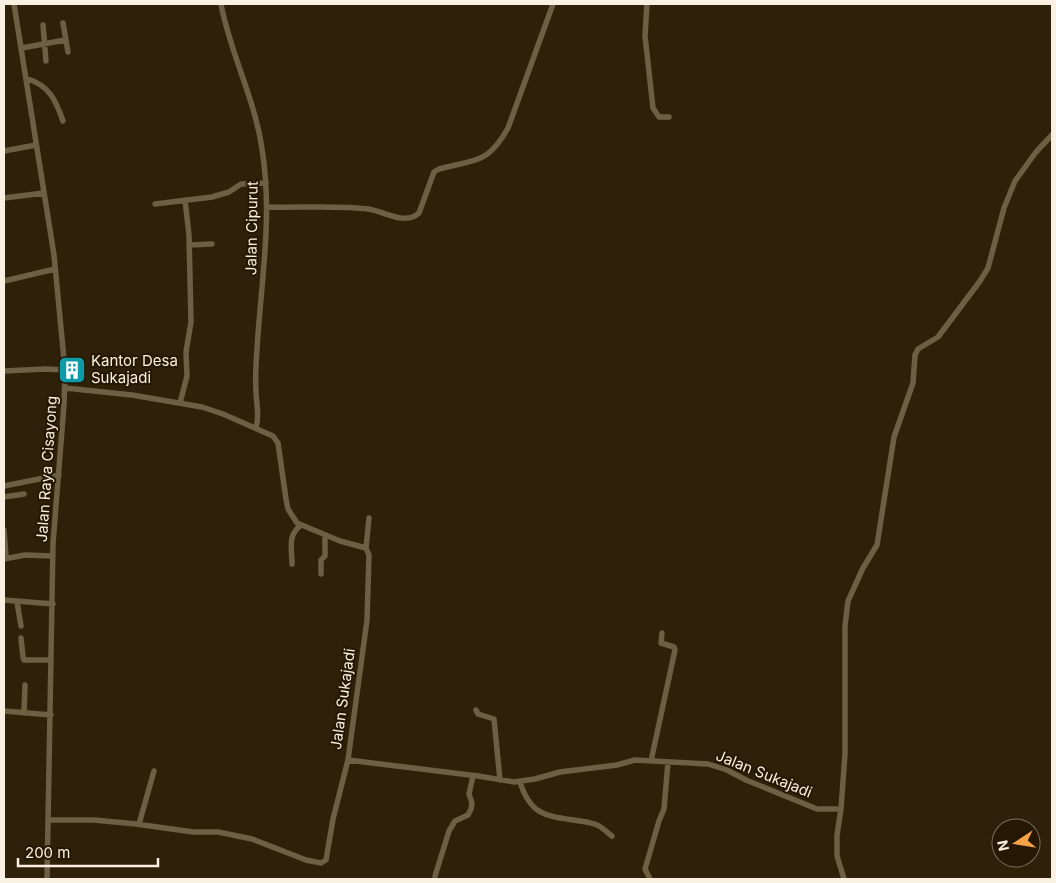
<svg xmlns="http://www.w3.org/2000/svg" width="1056" height="883" font-family="Inter,sans-serif">
  <style>
    .lines { fill: none; stroke-linecap: round; stroke-linejoin: round }
    .minor { stroke: #6d5f43; stroke-width: 5.5 }
    .labels { text-anchor: middle; stroke-width: 4; stroke-linejoin: round; paint-order: stroke }
    .street-label { font-size: 15px; fill: #faf0e2; stroke: #251702 }
    .poi-label { font-size: 15px; fill: #faf0e2; stroke: #251702; text-anchor: start }
  </style>
  <rect width="100%" height="100%" fill="#2f2109"/>
  <g class="lines">
    <path class="minor" d="M14 4 54 255 65 370 64 405 53 543 47 879
      M221 4C230 53 255 99 262 149 273 216 261 282 257 349 256 363 255 377 256 391 256 403 260 415 256 428
      M647 4 645 36 653 108 659 117H669
      M63 23 68 52
      M43 25 46 61
      M22 48 65 40
      M26 78C49 86 55 98 63 121
      M4 151 36 145
      M4 198 44 193
      M155 204 212 197 229 192 241 184 266 183
      M267 207C300 208 335 205 368 209 384 211 405 226 419 213L434 172 439 169C476 159 488 164 508 128L553 4
      M189 245 212 244
      M4 281 55 269
      M4 371 45 369 65 370
      M65 388 132 395 202 407 223 414 273 436 278 443 286 499 288 509 297 523 340 541 366 548 369 555 367 620 348 760 478 776 514 782 535 779 560 772 617 765 635 760 708 764 727 770 746 780 817 809H841
      M180 403 187 376 186 352 191 322 189 235 185 200
      M4 486 59 475
      M4 497 24 494
      M4 530 6 557
      M366 548 369 518
      M4 559 25 555 53 556
      M292 564C292 548 287 536 301 525
      M321 574V560L325 556V535
      M4 600 53 604
      M17 602 21 626
      M21 638 23 657 24 660H51
      M476 710 478 714 494 719 500 780
      M4 711 51 715
      M24 713 25 685
      M651 761 675 650 674 647 661 643 662 633
      M520 782C531 817 548 816 580 821 587 822 594 823 599 826 604 829 608 833 612 836
      M48 820H94L136 824 193 832H218L252 839 306 860 321 863 326 860 333 819 348 760
      M139 824 154 771
      M435 876 449 831 455 821 468 815 471 809 472 803 469 794 473 776
      M650 879 645 869 659 821 664 809 668 762
      M844 879 837 856V835L841 809 845 754V626L848 601 863 568 877 545 894 437 913 383 915 355 918 349 938 337 980 281 988 268 1004 208 1015 181 1036 152 1052 135"/>
  </g>
  <defs>
    <g id="building-square" transform="scale(1.4375)"><rect x="-9" y="-9" width="18" height="18" rx="4" fill="#0f9aa8" stroke="#251702"/><path d="M-4-6H4V6H1V3H-1V6H-4ZM-2.5-4.3h1.7v1.8h-1.7ZM.8-4.3h1.7v1.8H.8ZM-2.5-1h1.7V.8h-1.7ZM.8-1h1.7V.8H.8Z" fill="#fff"/></g>
  </defs>
  <g fill-rule="evenodd">
    <use href="#building-square" x="72" y="370"/>
  </g>
  <g class="labels">
    <g class="street-label">
      <text transform="translate(252 228) rotate(-89)" y="5">Jalan Cipurut</text>
      <text transform="translate(47 469) rotate(-86)" y="5">Jalan Raya Cisayong</text>
      <text transform="translate(343 699) rotate(-82)" y="5">Jalan Sukajadi</text>
      <text transform="translate(764 774) rotate(22)" y="5">Jalan Sukajadi</text>
    </g>
    <g class="poi-label">
      <text x="91" y="366">Kantor Desa<tspan x="91" dy="17">Sukajadi</tspan></text>
    </g>
  </g>
  <rect width="1056" height="883" fill="none" stroke="#faf0e2" stroke-width="10"/>
  <g transform="translate(1016 843) rotate(258)"><circle r="24" fill="#251702" stroke="#7a6e5c"/>
  <path d="M0-4L9 19L0 12L-9 19Z" fill="#f7a248"/>
  <text y="-8" font-size="14" font-weight="bold" text-anchor="middle" fill="#faf0e2">N</text>
  </g>
  <path d="M18 858v8h140v-8" fill="none" stroke="#faf0e2" stroke-width="2.5"/>
  <text x="25" y="858" font-size="15" fill="#faf0e2" stroke="#251702" stroke-width="4" paint-order="stroke">200 m</text>
</svg>
